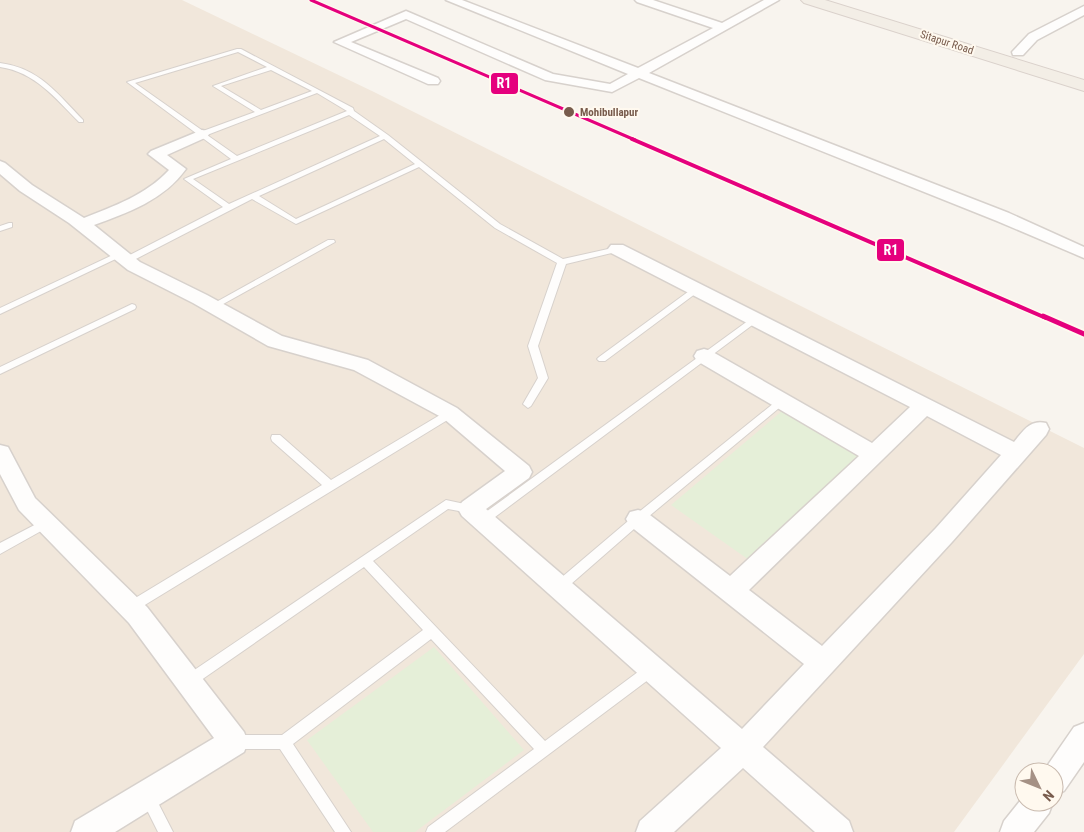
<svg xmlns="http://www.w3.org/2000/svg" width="1084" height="832" font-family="'Roboto Condensed',sans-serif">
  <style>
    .residential { fill: #f1e7db }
    .green { fill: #e5efd8 }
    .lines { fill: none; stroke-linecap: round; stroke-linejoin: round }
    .service-casing { stroke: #d7d1cc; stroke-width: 2 }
    .minor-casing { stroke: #d7d1cc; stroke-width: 3 }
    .primary-casing { stroke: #dad1cb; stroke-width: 2 }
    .service { fill: #fefdfc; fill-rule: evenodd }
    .minor { fill: #fefdfc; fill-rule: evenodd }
    .primary { fill: #f3eee6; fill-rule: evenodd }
    .rail-1-far2-casing { stroke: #fff9ef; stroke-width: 5.5 }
    .rail-1-far1-casing { stroke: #fff9ef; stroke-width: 7 }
    .rail-1-casing { stroke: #fff9ef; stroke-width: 9 }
    .rail-1-far2 { stroke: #e5007d; stroke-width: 3 }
    .rail-1-far1 { stroke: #e5007d; stroke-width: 4 }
    .rail-1 { stroke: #e5007d; stroke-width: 5 }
    .stop-dot { fill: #785b4c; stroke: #fff9ef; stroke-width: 2 }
    .labels { text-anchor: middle; stroke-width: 4; stroke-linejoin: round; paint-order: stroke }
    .far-street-label { font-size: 11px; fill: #785b4c; stroke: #fff9ef }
    .far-stop-label { font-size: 11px; font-weight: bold; fill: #785b4c; stroke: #fff9ef; text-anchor: start }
    .line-badge { stroke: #fff9ef; stroke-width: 2 }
    .badge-label { font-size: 14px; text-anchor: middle; font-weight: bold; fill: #fff }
  </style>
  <rect width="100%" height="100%" fill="#f8f4ee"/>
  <path class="residential" d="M0 0H182L374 92 1084 448V654L954 832H0Z"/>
  <path class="green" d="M782 411 858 456 749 560 671 505Z
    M434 647 524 750 415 832H373L307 740Z"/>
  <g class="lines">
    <g class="service-casing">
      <path id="service" d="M237 49H241L353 108 354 111 388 135 500 224 563 259 617 247H620V251L566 264 538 346 548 378 531 406 528 408 523 404 538 378 528 346 557 263 495 228 419 167 296 224 252 199 130 262H124V258L223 207 184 179 231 159 127 82ZM238 52 267 67 213 86 255 112 203 131 135 83ZM271 70 312 91 261 110 221 86ZM317 93 347 111 237 156 207 135ZM349 115 380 136 229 204 193 179ZM384 139 415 164 296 219 259 196Z
        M0 63C39 68 57 93 83 120V122H79C55 98 35 72 0 67Z
        M9 223H12V227L0 231V226Z
        M328 240H334L335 242 216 308 213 309 209 306Z
        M117 253H120L124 255 0 314V308Z
        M696 286 700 289 699 291 605 361H599L597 359 599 357Z
        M132 304 135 305 136 307 135 309 0 374V367Z
        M756 315 760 318 759 320 487 523 483 524 479 523 477 520 479 517Z
        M782 398 787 401 785 403 642 522 563 591 559 592 555 591 553 587 555 583 634 516 779 399Z
        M450 409 455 413 454 416 135 611 131 612 127 611 125 607 127 603 322 485 272 441 271 438 272 435H280L331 480Z
        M446 500 474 506 476 509 474 512 470 513 448 509 373 561 545 741 646 666 651 664 656 666 657 670 656 674 445 832H426L428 827 534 749 431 639 293 744 351 832H335L280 749H235L230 747 228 742 230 737 235 735H282L423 630 364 567 194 685 189 687 184 685 183 681 184 677Z
        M46 519 50 520 52 523 50 526 0 554V543Z
        M147 789 152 791 173 832H158L140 796 142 791Z"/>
    </g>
    <g class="minor-casing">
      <path id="minor" d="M446 0H462L638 68 713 28 637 2 635 0H653L722 23 764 0H779L649 73 1009 213 1084 247V258L997 221 639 78 612 92 545 80 406 19 351 42 438 78 440 81 438 84H428L334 42 406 11 553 74 610 84 628 74Z
        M1084 6V15L1037 40 1023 55H1013L1012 52 1029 34Z
        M202 130 207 131 209 134 207 137 167 155 186 169C164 200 127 213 94 225L140 262 207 295 282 336 368 360 457 408 529 466 532 472 529 478 486 509 742 729 804 664 630 526 626 519 630 512 638 510 646 512 730 576 859 456 697 361 694 356 697 351 704 349 711 351 872 443 910 407 611 253 608 249 611 245H623L1014 442C1023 431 1030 419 1046 423L1049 429 1046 435 952 542 763 747 849 821 853 832H815L743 768 674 832H636L640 821 721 748 462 516 458 509 462 502 505 471 443 418 354 370 268 346 193 303 128 270 69 223 20 191 0 174V161L5 163 32 185 84 218C114 206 146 195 169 170L148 154 151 151ZM927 416 1001 455 936 528 822 646 749 590Z
        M0 445 8 447 35 498 147 607 244 732 248 742 244 752 115 832H71L75 821 214 738 129 623 19 510 0 474Z
        M1084 723V762L1064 791 1054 796V772H1043L1074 727Z
        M1024 796V802H1053L1049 813 1034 832H1000L1004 821Z"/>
    </g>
    <g class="primary-casing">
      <path id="primary" d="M801 0H825L1084 80V91L804 3Z"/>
    </g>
    <use href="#service" class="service"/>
    <use href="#minor" class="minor"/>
    <use href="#primary" class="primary"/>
    <g class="rail-1-far2-casing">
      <path id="rail-1-far2" d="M311 0 635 140"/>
    </g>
    <g class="rail-1-far1-casing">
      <path id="rail-1-far1" d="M632 139 1046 318"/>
    </g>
    <g class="rail-1-casing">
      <path id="rail-1" d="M1043 316 1084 334"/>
    </g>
    <use href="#rail-1-far2" class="rail-1-far2"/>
    <use href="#rail-1-far1" class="rail-1-far1"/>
    <use href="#rail-1" class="rail-1"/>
  </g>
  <circle class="stop-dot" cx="569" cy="112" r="6"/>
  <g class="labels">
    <g class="far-street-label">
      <text transform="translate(947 42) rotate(18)" y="4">Sitapur Road</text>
    </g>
    <g class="far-stop-label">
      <text x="580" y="116">Mohibullapur</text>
    </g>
  </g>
  <g class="line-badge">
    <rect x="490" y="72" width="29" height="23" rx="5" fill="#e5007d"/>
    <rect x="876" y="238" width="29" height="24" rx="5" fill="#e5007d"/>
  </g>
  <g class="badge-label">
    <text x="504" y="88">R1</text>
    <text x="891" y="255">R1</text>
  </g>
  <g transform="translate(1039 787) rotate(133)"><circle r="24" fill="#fff9ef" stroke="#c9baae"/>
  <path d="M0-4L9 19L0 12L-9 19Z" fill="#a59185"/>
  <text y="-8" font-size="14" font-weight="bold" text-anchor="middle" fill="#785b4c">N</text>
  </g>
</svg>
